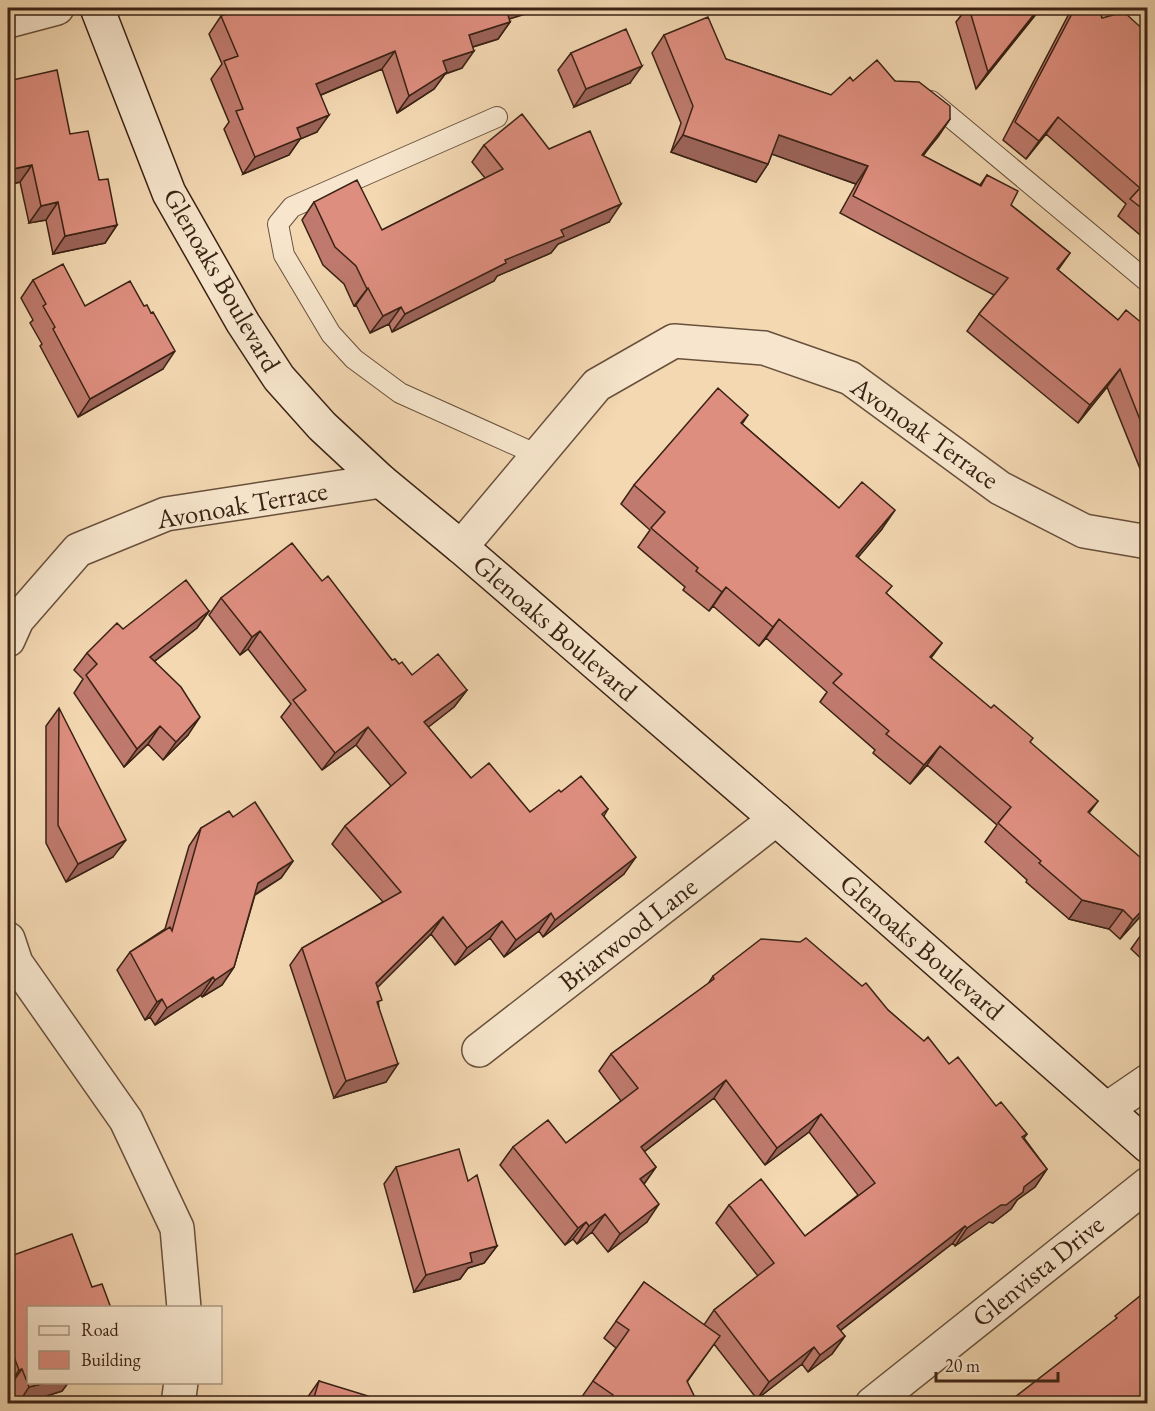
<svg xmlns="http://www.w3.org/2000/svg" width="1155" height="1411" font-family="'EB Garamond',serif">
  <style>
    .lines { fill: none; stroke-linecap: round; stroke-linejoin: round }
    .lane-casing { stroke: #68503c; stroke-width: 22 }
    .street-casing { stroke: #68503c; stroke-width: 36 }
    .secondary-casing { stroke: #3a2214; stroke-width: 36 }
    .lane { stroke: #f7e6cd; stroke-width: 20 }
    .street { stroke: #f7e6cd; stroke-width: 33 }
    .secondary { stroke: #f7e6cd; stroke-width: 33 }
    .wall { fill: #bf7a6d; stroke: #3a2214; stroke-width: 1.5 }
    .shaded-wall { fill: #9b6359; stroke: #3a2214; stroke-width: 1.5 }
    .building { fill: #de8e7f; stroke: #3a2214; stroke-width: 1.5 }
    .labels { text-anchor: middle; stroke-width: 4.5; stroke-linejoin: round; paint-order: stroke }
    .street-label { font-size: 27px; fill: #3a2214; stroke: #f7e6cd }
  </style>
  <rect width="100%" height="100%" fill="#f3d8b2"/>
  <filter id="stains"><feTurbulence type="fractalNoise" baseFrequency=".00333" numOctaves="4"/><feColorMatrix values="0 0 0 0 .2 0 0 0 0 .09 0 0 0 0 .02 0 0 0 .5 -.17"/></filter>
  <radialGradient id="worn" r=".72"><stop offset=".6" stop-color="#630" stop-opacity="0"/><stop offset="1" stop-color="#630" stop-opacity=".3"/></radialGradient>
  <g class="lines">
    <g class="lane-casing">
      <path id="lane" d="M931 101 1148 282
        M497 117 292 207 278 224 284 255 331 334 354 359 400 393 538 455"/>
    </g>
    <g class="street-casing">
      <path id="street" d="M8 21 57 8
        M461 547 597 385 674 341 764 348 850 378 1000 488 1084 531 1148 542
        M8 640 17 620 78 550 166 514 381 481
        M8 939 16 963 126 1120 177 1228 184 1308
        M479 1050 776 819
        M1107 1109 1148 1081
        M178 1404 181 1382
        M872 1404 1148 1184"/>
    </g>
    <g class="secondary-casing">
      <path id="secondary" d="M97 8 169 193 243 323 279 378 322 426 381 481 461 547 776 819 1148 1146"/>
    </g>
    <use href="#lane" class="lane"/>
    <use href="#street" class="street"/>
    <use href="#secondary" class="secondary"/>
  </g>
  <path class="wall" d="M967 8H1041L976 89 956 22Z
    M1072 8H1099L1102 18 1148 34V238L1146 240 1118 216 1126 204 1046 134 1026 159 1003 140Z
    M221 16 509 19 510 22 498 39 473 47 462 68 445 74 434 89 397 113 382 69 321 95 317 132 300 139 289 155 243 174 224 129 229 122 211 79 222 64 209 34Z
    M664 35 726 59 831 95 853 81H895L950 119 923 156 980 185 987 175 1011 205 1070 253 1058 270 1118 320 1148 328V480L1145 481 1107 387 1078 423 967 331 979 314 994 295 840 213 856 184 772 154 768 164 756 182 671 152 681 123 652 53Z
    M571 53 630 83 574 107 558 70Z
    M8 81 70 134 99 180 117 225 105 243 53 254 46 220 29 223 20 182 8 185Z
    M484 145 609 222 558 244 551 253 497 276 494 281 392 332 389 324 370 333 356 305 354 306 344 284 323 265 302 220 314 202 382 230 485 178 472 162Z
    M33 280 85 306 163 369 78 417 40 346 42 344 30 323 33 320 21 298Z
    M748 415 742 424 839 508 882 529 858 557 887 594 942 643 931 658 1098 801 1089 813 1148 908 1120 939 1109 929 1069 919 1026 882 1027 880 985 842 997 825 927 765 910 784 873 753 875 750 820 702 827 692 766 638 759 646 713 606 709 611 683 590 685 587 638 547 650 530 621 504 634 485Z
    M322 581 392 660 399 664 412 675 467 690 454 707 428 727 471 778 530 812 561 792 608 809 604 816 624 874 543 937 539 931 504 957 490 938 455 965 431 934 377 987 386 1082 334 1098 290 965 302 948 383 902 332 844 345 826 391 786 356 745 322 770 281 717 291 704 248 649 240 655 209 615 221 598Z
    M209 611 197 628 155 661 188 735 163 760 148 744 124 767 74 693 83 679 74 670 87 653 123 629Z
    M59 708 113 857 66 882 46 843V726Z
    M233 817 293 861 281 878 255 895 234 967 222 985 202 997 201 995 155 1025 150 1017 145 1020 117 970 130 952 165 929 189 846 201 828Z
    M1148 930V965L1131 949 1143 932Z
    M713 976 888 1010 1027 1134 1024 1138 1047 1169 1035 1187 1017 1200 1011 1209 993 1223 989 1222 955 1246 953 1243 840 1331 845 1336 832 1354 808 1372 802 1364 757 1399 714 1344 687 1382 698 1404H588L581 1398 616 1348 604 1338 644 1282 704 1325 714 1310 758 1276 716 1223 729 1205 805 1236 858 1195 809 1132 765 1165 714 1098 644 1152 656 1167 644 1184 647 1222 608 1252 592 1232 577 1244 573 1239 565 1245 500 1165 513 1147 566 1143 621 1101 599 1071 611 1054 708 984Z
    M396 1167 468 1181 497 1246 484 1263 468 1268 460 1279 414 1292 384 1184Z
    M8 1257 28 1383H68L62 1391 21 1404H16L10 1386 8 1387Z
    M319 1381 366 1404H305L307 1398Z"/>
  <path class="shaded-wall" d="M505 8H545L493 24Z
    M1039 8H1041L976 89 988 72Z
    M510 22 498 39 456 52 469 35Z
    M395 51 382 69 304 102 316 84Z
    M474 51 462 68 445 74 434 89 397 113 409 96 443 61Z
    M642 66 630 83 574 107 586 89Z
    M329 115 317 132 300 139 289 155 243 174 255 157 297 128Z
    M1058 117 1046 134 1026 159 1039 141Z
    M950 119 938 137 909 172 922 155Z
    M683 135 768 164 756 182 671 152Z
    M779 135 868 166 856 184 766 152Z
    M32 165 20 182 8 185V170Z
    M58 202 46 220 29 223 41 206Z
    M621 204 609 222 558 244 551 253 497 276 494 281 392 332 405 314 561 230Z
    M117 225 105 243 53 254 65 236Z
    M368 288 356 305 354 306 367 289Z
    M401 307 389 324 370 333 383 316Z
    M175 351 163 369 78 417 90 399Z
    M1120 369 1107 387 1078 423 1090 405Z
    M895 510 882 529 843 575 856 556Z
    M726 587 713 606 709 611 722 592Z
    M209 611 197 628 138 674 150 657Z
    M779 619 766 638 759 646 773 627Z
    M260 631 248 649 240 655 252 637Z
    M467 690 454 707 412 740 424 722Z
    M200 717 188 735 163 760 176 742Z
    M160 726 148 744 124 767 137 749Z
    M368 727 356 745 322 770 335 753Z
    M940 746 927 765 910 784 924 765Z
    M126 840 113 857 66 882 78 864Z
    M636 857 624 874 543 937 555 920Z
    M293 861 281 878 246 900 258 883Z
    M1082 900 1123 910 1109 929 1069 919Z
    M1148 904V908L1120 939 1133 920Z
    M551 913 539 931 504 957 516 940Z
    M443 917 431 934 364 1001 376 983Z
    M502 921 490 938 455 965 467 948Z
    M234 967 222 985 202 997 215 980Z
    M213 977 201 995 155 1025 167 1008Z
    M162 999 150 1017 145 1020 157 1002Z
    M398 1064 386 1082 334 1098 346 1081Z
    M726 1080 714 1098 628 1164 641 1147Z
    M821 1114 809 1132 765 1165 777 1148Z
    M656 1167 644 1184 640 1179Z
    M1047 1169 1035 1187 1017 1200 1011 1209 993 1223 989 1222 955 1246 967 1228Z
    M659 1204 647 1222 608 1252 620 1234Z
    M605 1214 592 1232 577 1244 589 1226Z
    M586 1222 573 1239 565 1245 578 1228Z
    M965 1226 953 1243 824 1343 837 1326Z
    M497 1246 484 1263 468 1268 460 1279 414 1292 426 1275 470 1253Z
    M845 1336 832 1354 808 1372 820 1355Z
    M814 1347 802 1364 757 1399 769 1382Z
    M22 1369 10 1386 8 1387 19 1370Z
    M45 1383H68L62 1391 21 1404H18L29 1387Z"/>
  <path class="building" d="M243 8H506L510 22 469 35 474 51 443 61 447 72 409 96 395 51 316 84 329 115 297 128 301 138 255 157 236 111 243 109 224 61 238 56 221 16Z
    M969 8H1039L988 72Z
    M1075 8H1099L1102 18 1124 12 1148 34V213L1130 199 1140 188 1058 117 1039 141 1015 122Z
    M708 17 726 59 831 95 850 77 853 81 877 60 895 81 919 82 950 106V119L922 155 981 186 987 175 1018 191 1011 205 1070 253 1057 269 1118 320 1126 310 1148 328V440L1120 369 1090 405 979 314 1008 278 853 196 868 166 779 135 768 164 683 135 693 106 664 35Z
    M626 29 642 66 586 89 571 53Z
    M57 70 70 134 88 131 99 180 108 179 117 225 65 236 58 202 41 206 32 165 8 170V81Z
    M522 114 549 149 590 131 621 204 561 230 564 236 505 260 506 263 405 314 401 307 383 316 368 288 367 289 356 266 335 247 314 202 357 180 382 230 503 169 484 145Z
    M63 264 85 306 130 281 144 306 147 305 151 313 153 312 175 351 90 399 53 329 55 327 43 306 46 304 33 280Z
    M718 388 748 415 741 423 839 508 862 482 895 510 856 556 892 586 886 593 942 643 930 657 991 708 994 705 1033 738 1030 742 1098 801 1088 812 1148 864V904L1133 920 1123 910 1082 900 1039 863 1041 861 998 823 1011 807 940 746 924 765 886 734 889 731 833 683 842 674 779 619 773 627 726 587 722 592 696 571 698 568 651 528 665 512 634 485Z
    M292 543 322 581 328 576 392 660 395 659 399 664 402 662 412 675 438 654 467 690 424 722 471 778 489 763 530 812 559 790 561 792 581 776 608 809 602 814 636 857 555 920 551 913 516 940 502 921 467 948 443 917 376 983 382 1000 377 1002 398 1064 346 1081 302 948 401 892 345 826 406 773 368 727 335 753 293 700 306 690 260 631 252 637 221 598Z
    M186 580 209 611 150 657 181 687 200 717 176 742 160 726 137 749 86 675 97 664 87 653 117 623 123 629Z
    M59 708 126 840 78 864 58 825Z
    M255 802 293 861 258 883 234 967 215 980 213 977 167 1008 162 999 157 1002 130 952 170 927 172 931 201 828 229 811 233 817Z
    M1148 930V936L1143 932Z
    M806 938 862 986 866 983 888 1010 924 1041 928 1037 949 1064 958 1057 996 1106 1001 1102 1027 1134 1022 1137 1047 1169 1024 1187 1023 1192 1006 1205H1001L967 1228 965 1226 837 1326 845 1336 820 1355 814 1347 769 1382 714 1310 774 1263 729 1205 761 1179 805 1236 875 1183 821 1114 777 1148 726 1080 641 1147 656 1167 640 1179 659 1204 620 1234 605 1214 589 1226 586 1222 578 1228 513 1147 548 1120 566 1143 638 1088 611 1054 714 979 713 976 761 939 800 942Z
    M459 1149 468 1181 477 1175 497 1246 470 1253 472 1262 426 1275 396 1167Z
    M72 1234 92 1287 102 1284 111 1308H28V1383H45L29 1387 22 1369 19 1370 8 1341V1338L11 1337 8 1328V1257Z
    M644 1282 720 1336 687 1381 698 1404H607L613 1395 593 1381 629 1330 616 1321Z
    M1145 1292 1148 1294V1404H1006L1117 1318 1115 1316Z
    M319 1381 368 1396 366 1404H312Z"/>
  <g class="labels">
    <g class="street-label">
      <text transform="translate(222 280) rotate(60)" y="9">Glenoaks Boulevard</text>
      <text transform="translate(925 433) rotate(35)" y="9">Avonoak Terrace</text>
      <text transform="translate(242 505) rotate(-10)" y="9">Avonoak Terrace</text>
      <text transform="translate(555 628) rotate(41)" y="9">Glenoaks Boulevard</text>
      <text transform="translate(628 934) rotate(-38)" y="9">Briarwood Lane</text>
      <text transform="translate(922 947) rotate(41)" y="9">Glenoaks Boulevard</text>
      <text transform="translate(1038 1271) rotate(-39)" y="9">Glenvista Drive</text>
    </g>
  </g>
  <rect width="1155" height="1411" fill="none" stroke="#f3d8b2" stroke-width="30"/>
  <rect x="9" y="9" width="1137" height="1393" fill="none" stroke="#3a2214" stroke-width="3"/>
  <rect x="15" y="15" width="1125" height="1381" fill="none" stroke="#3a2214" stroke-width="1.5"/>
  <rect x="27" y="1306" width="195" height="78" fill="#f7e6cd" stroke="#ab9883" stroke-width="1.5"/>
  <rect x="39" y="1326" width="30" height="9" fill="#f7e6cd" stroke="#ab9883" stroke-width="1.5"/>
  <text x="81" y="1336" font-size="18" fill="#3a2214">Road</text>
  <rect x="39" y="1351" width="30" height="18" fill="#de8e7f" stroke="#ab9883" stroke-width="1.5"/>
  <text x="81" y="1366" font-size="18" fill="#3a2214">Building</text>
  <path d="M936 1372v9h122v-9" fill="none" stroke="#3a2214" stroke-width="3"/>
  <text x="945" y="1372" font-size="18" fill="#3a2214" stroke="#f7e6cd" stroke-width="4.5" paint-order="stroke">20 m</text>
  <rect width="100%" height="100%" filter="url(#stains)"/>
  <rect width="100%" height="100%" fill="url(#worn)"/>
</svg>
